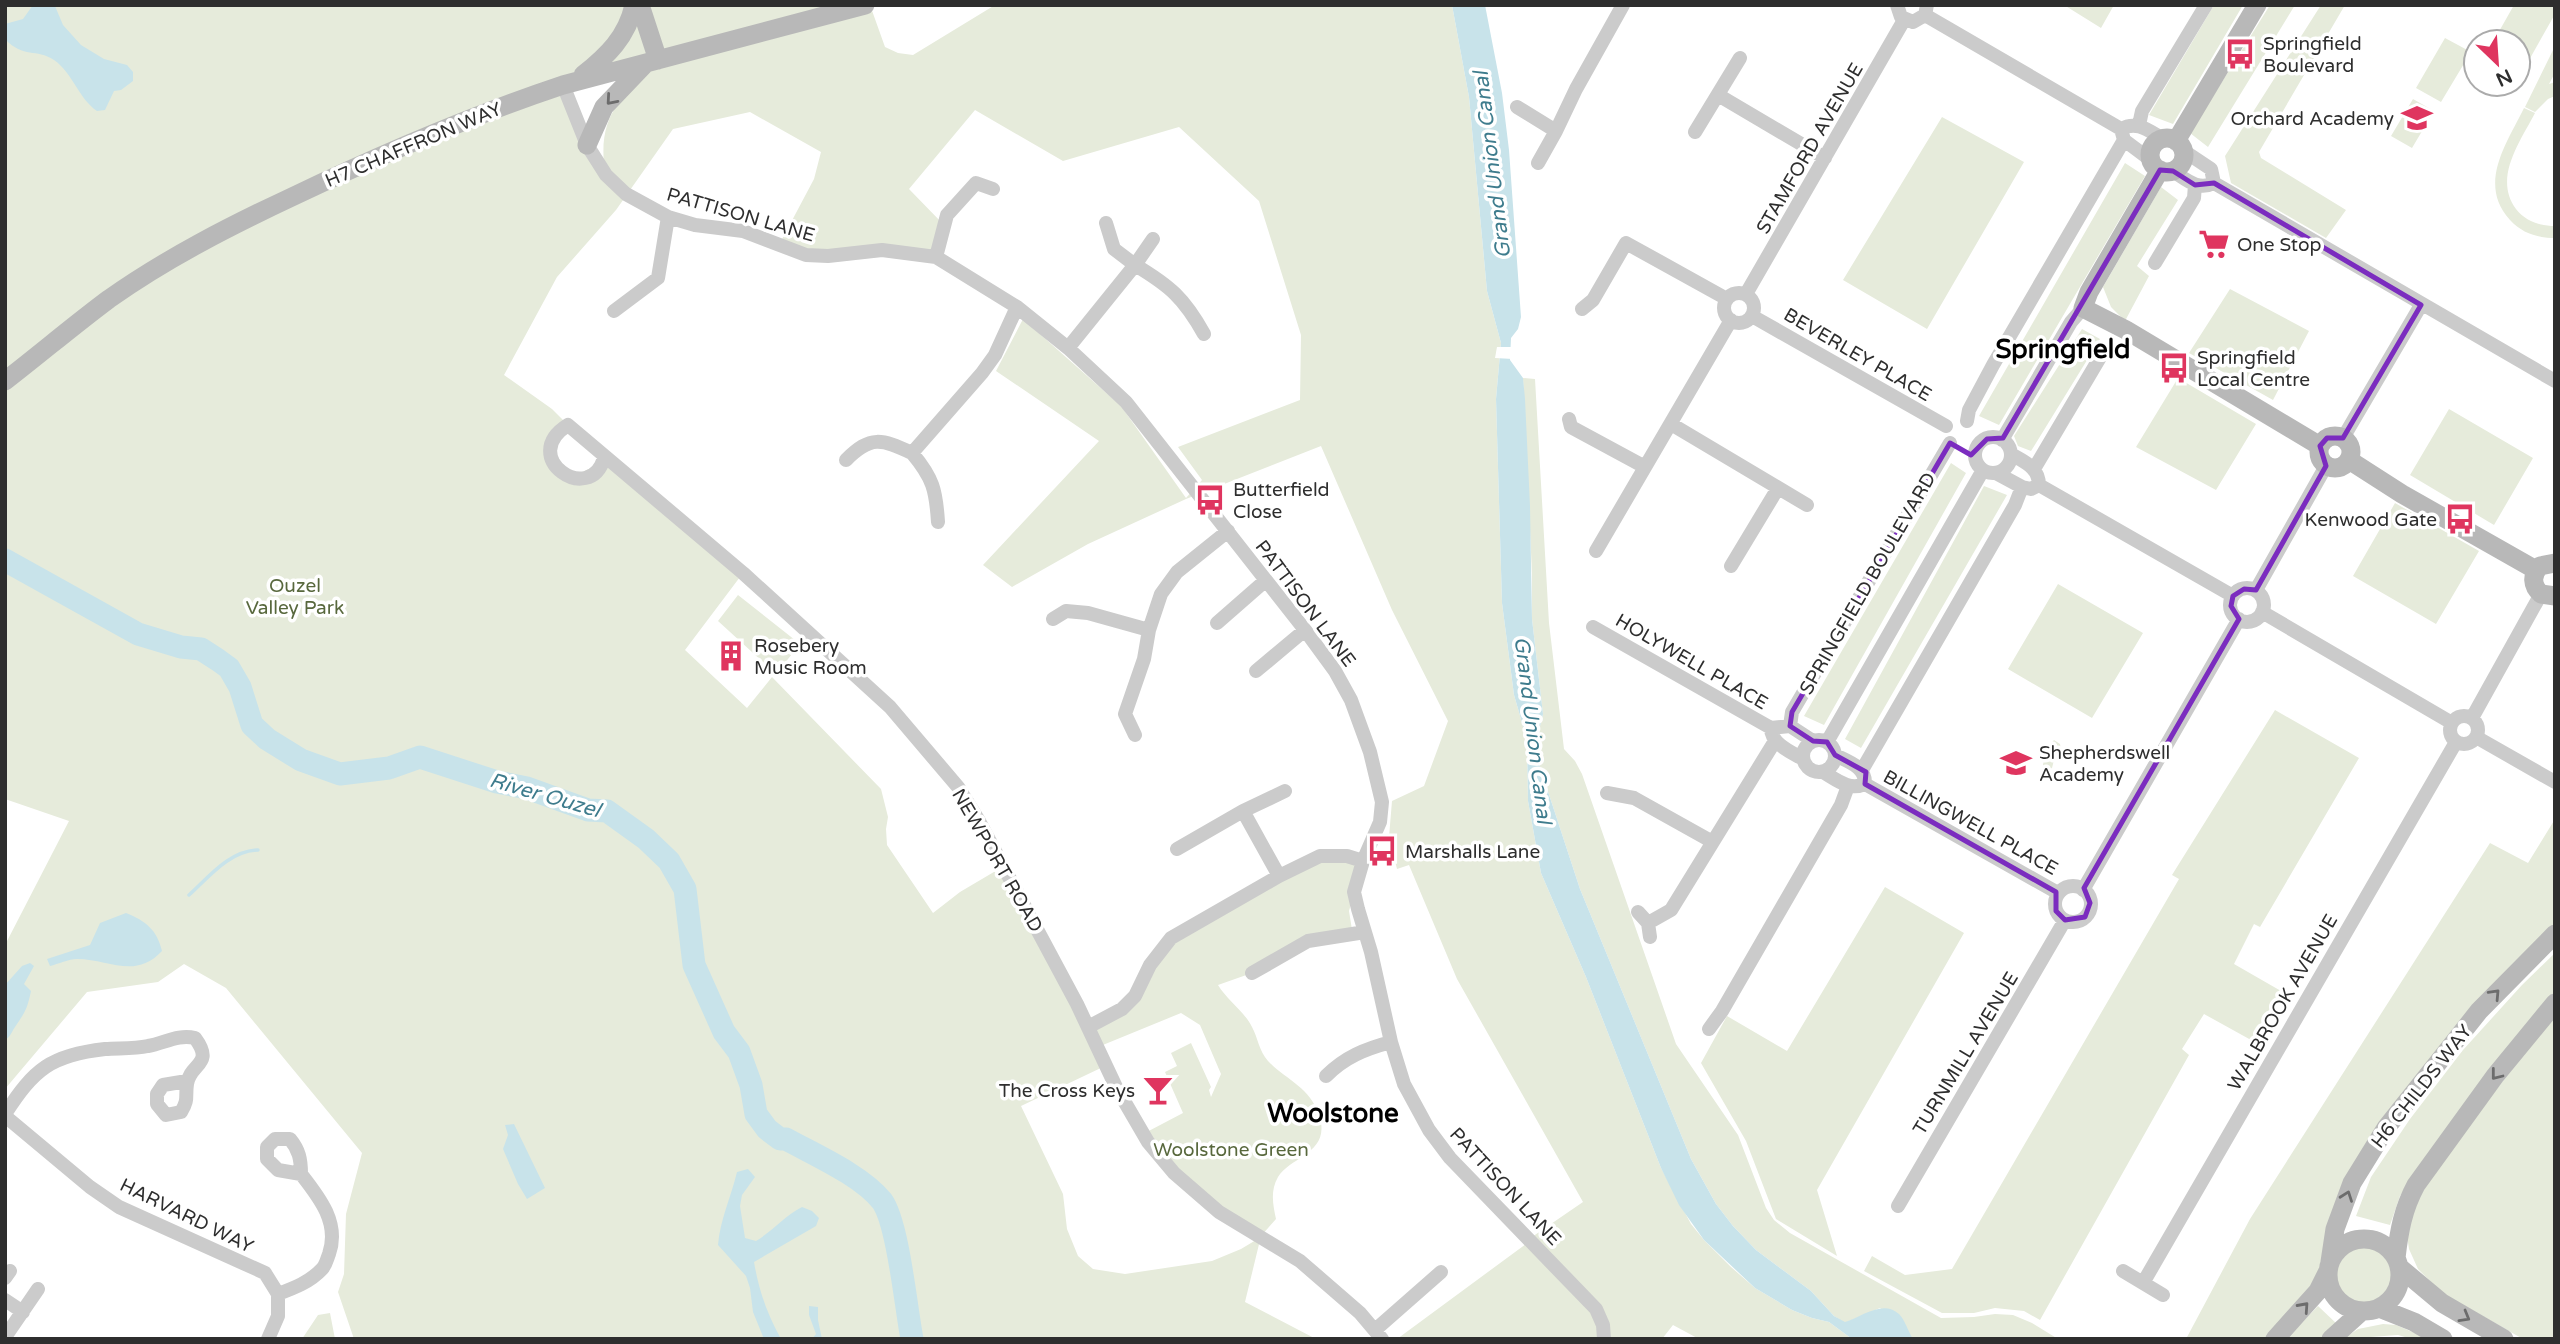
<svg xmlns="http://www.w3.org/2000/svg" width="2560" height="1344" font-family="'Varela Round',sans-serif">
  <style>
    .green { fill: #e6ebdb; fill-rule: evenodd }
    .water { fill: #c8e3ea }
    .pier { fill: #fff }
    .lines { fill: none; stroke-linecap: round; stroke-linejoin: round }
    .stream { stroke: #c8e3ea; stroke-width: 3.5 }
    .river { stroke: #c8e3ea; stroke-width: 23 }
    .street { stroke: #cbcbcb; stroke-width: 14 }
    .secondary { stroke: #b8b8b8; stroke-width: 19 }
    .oneway { stroke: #6c6c6c }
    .marked { fill: none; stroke: #7b2cbf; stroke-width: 5; stroke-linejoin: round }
    .labels { text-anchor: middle; stroke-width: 7; stroke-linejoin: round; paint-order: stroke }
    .poi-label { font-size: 19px; fill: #2e2e2e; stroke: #fff; text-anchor: start }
    .street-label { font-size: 19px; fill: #2e2e2e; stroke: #fff }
    .park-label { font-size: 19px; fill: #58683d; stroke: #fff }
    .water-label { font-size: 21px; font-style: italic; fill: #3e7c8d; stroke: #fff }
    .district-label { font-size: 26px; font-weight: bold; fill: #000; stroke: #fff }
  </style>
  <rect width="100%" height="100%" fill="#fff"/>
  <path class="green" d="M5 5H870L885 47 898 53 913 55 995 5H1452L1469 97 1487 291 1501 343 1496 399 1502 603 1514 695 1527 740 1528 801 1541 873 1586 977 1661 1168 1691 1224 1704 1240 1731 1267 1755 1288 1792 1310 1812 1318 1829 1322 1852 1339H1699L1673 1325 1662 1339H1397L1530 1241 1529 1239 1583 1202 1457 979 1409 865 1397 869 1389 837 1392 801 1424 786 1448 721 1392 610 1321 446 1186 499 1088 544 1012 587 983 565 1099 441 996 371 1023 319 1121 406 1186 498 1202 480 1178 447 1300 400 1301 335 1259 201 1179 127 1063 161 975 110 909 189 943 224 936 257 828 256 779 245 814 179 821 152 750 112 673 129 616 210 557 277 504 375 552 409 568 425 551 445 570 478 603 462 743 573 685 650 747 708 772 677 881 789 888 817 886 829 887 845 933 913 960 892 1004 866 1088 1027 1111 1016 1171 938 1320 856 1363 861 1349 911 1353 936H1329L1252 973 1218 985C1227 1000 1244 1011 1252 1027 1258 1038 1259 1051 1268 1061 1286 1080 1310 1087 1319 1115 1332 1153 1291 1156 1278 1177 1270 1191 1273 1205 1276 1219L1261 1236 1245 1302 1316 1339H354L338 1292 344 1274 346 1214 362 1153 226 988 184 964 158 982 87 992 5 1089V945L69 821 5 799ZM656 61C620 100 597 115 605 173L563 85ZM1181 1013 1200 1025 1221 1074 1211 1097 1209 1090 1211 1087 1191 1043 1171 1053 1177 1066 1165 1072 1183 1113 1143 1134 1219 1212 1261 1237 1241 1249 1212 1261 1125 1274 1093 1269 1078 1256 1067 1229 1063 1194 1021 1106 1105 1066 1098 1047Z
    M2064 5H2114L2101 28Z
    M2214 5H2243L2173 124 2149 115Z
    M2270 5H2295L2208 147 2190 133Z
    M2321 5H2345L2259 152 2261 158 2346 210 2326 238 2231 183 2225 156Z
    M2514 5 2555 6V14L2524 69 2518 65V42H2493Z
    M2445 38 2471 52 2441 102 2416 88Z
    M2555 46V73L2549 84 2555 82V96L2548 99 2535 112 2525 107Z
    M2413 99 2434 111 2412 148 2391 136Z
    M2524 108 2535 113C2520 142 2493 178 2516 209 2525 221 2540 226 2555 226V238C2537 238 2522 233 2510 220 2477 184 2507 143 2524 108Z
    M1942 117 2024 162 1927 329 1843 280Z
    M2125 163 2145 176 1999 425 1979 416Z
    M2161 187 2178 200 2137 266 2149 276 2125 321 2111 307 2103 287Z
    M2230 289 2309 331 2273 400 2189 353Z
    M2082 329 2100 339 2031 451 2018 446 2014 436Z
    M1523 378 1535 379 1549 623 1564 749 1575 761 1582 774 1676 1044 1738 1135 1766 1208 1774 1220 1790 1233 1941 1318 1974 1317 1995 1314 2013 1315 2032 1323 2058 1339H1913L1880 1308 1845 1323 1834 1316 1811 1291 1756 1250 1733 1226 1716 1204 1691 1159 1580 889 1537 758 1536 742 1543 714 1532 619V574Z
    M2178 378 2256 424 2216 490 2136 447Z
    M2449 409 2533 458 2494 525 2410 475Z
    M1951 463 1966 473 1824 725 1804 716Z
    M1984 486 2007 495 1861 748 1845 739Z
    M2395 503 2479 551 2436 624 2353 576Z
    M2058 584 2143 633 2092 718 2008 669Z
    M738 595 800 644 776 674 718 621Z
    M2275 710 2359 758 2260 927 2254 924 2234 964 2281 991 2251 1040 2204 1014 2182 1049 2189 1055 2040 1320 2024 1311 1995 1308 1974 1313H1942L1864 1271 1872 1256 1905 1275 1952 1269 2179 879 2172 875Z
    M2054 740 2060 744 2061 750 2054 760 2052 768 2047 770 2043 765 2045 751Z
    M2555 819V934L2368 1153 2328 1271 2275 1339H2186L2250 1219 2490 843 2528 863Z
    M1885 887 1964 933 1817 1190 1837 1256 1776 1219 1746 1141 1701 1063 1727 1016 1787 1051Z
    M2555 953V993L2527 1025 2450 1125 2400 1196 2390 1225 2356 1216 2371 1177 2410 1119 2463 1050 2522 985Z
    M2555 1015V1339H2523L2442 1293 2418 1269 2409 1249 2407 1236 2415 1202 2473 1119Z
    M2336 1275a28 28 0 1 1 56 0a28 28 0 1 1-56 0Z
    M2318 1306 2337 1324 2322 1339H2286Z
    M330 1313 335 1339H302L318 1315Z
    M2383 1324 2396 1325 2429 1339H2412L2398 1335 2343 1339 2358 1329Z"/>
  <path class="water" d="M33 5 55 6 63 25 81 45 104 59 127 65 133 72V81L121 90 114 91 105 110 97 111C78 98 73 73 54 60 36 48 24 59 5 39V24L23 19Z
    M1452 5H1485L1502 93 1509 150 1521 317 1518 329 1511 338 1510 360 1523 378 1525 399 1530 506 1532 619 1543 714 1536 742 1537 758 1580 889 1691 1159 1716 1204 1733 1226 1756 1250 1811 1291 1834 1316 1845 1322C1861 1317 1883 1299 1899 1314 1905 1320 1908 1331 1913 1339H1852L1829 1322 1812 1318 1792 1310 1755 1288 1704 1240 1679 1205 1661 1168 1586 977 1541 873 1528 801 1527 740 1514 695 1502 603 1496 399 1501 343 1487 291 1469 97Z
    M126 913C146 921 157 930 162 951 135 980 109 959 77 959 69 959 58 964 50 966L47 959 90 945 100 923Z
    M30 963 34 966 24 984 31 991C27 1010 25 1012 15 1027 11 1033 11 1036 5 1040V985L22 966Z
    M514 1124 545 1188 527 1199 518 1184 503 1149 508 1135 505 1125Z
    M748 1169 755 1177 742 1195 740 1206 745 1238 756 1241C773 1231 784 1216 802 1207L812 1211 819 1218 816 1226 754 1262C759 1291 767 1314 781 1339H764L753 1312 750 1288 746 1276 718 1245C720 1220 731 1197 737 1172Z
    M809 1306 818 1307V1320L822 1339H812L816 1334 809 1315Z"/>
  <path class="pier" d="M1497 347H1514L1513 359 1495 358Z"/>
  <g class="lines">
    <path class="stream" d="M189 895C209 877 229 851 258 850"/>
    <path class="river" d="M5 560 138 634 181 647 201 649 218 660 229 668 240 687 252 725 267 739 301 760 340 774 389 768 420 757 497 782 527 788 588 810 607 811 646 839 669 861 685 889 694 965 724 1032 739 1052 751 1085 756 1114 767 1129 780 1139H786C815 1155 861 1175 882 1201 898 1223 906 1308 912 1339"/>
    <path class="street" d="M1897 5 1901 17 1913 22 1925 15 1927 5
      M1925 15 2121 129
      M563 85 587 145 606 175 626 194 668 217 695 225 743 231 806 255 828 256 882 250 936 257 1017 307 1068 348 1126 402 1305 630 1335 671 1351 700 1370 752 1382 802 1380 822 1363 861 1354 892 1358 909 1371 952 1391 1042 1404 1084 1429 1130 1450 1158 1596 1309 1603 1325 1604 1339
      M1718 95 1825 158
      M1517 107 1556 131
      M2139 125 2142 111 2206 5
      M1695 132 1740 58
      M2152 161 2124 140 2121 129C2137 120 2149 131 2163 139
      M1538 163 1556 131 1576 89 1623 5
      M2173 171C2187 180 2198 191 2214 183L2211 169 2184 151
      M2214 183 2555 381
      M1153 239 1135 265C1170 286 1184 298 1204 334
      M936 257 947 215 976 183 993 189
      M2155 263 2194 198 2195 185
      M1724 308a15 15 0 1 1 30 0a15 15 0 1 1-30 0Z
      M1746 294 1904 20
      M1582 309 1593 300 1626 243 1727 299
      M614 311 658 278 668 217
      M1752 316 1946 426
      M1068 348 1135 265 1114 249 1106 223
      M1569 419 1571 427 1645 467
      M1967 421 1969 410 1993 365 2124 140
      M1671 424 1807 505
      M1975 455a18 18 0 1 1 36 0a18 18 0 1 1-36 0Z
      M2343 438 2421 305
      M2002 440 2071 322 2083 308
      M604 458C590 507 517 457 568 425L743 573 890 707 958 787 979 821 1077 1004 1116 1087 1148 1142 1174 1173 1219 1212 1300 1261 1360 1313 1382 1339
      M846 460C871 435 881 439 912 453
      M2034 469 2105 349
      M1996 473 2022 487 2031 489 2039 485C2039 467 2024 462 2011 454
      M2039 485 2233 596
      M938 522C936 490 933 478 912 453L982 373 995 355 1017 307
      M1596 551 1731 320
      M1731 566 1778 488
      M2230 605a17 17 0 1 1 34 0a17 17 0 1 1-34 0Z
      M2256 590 2326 466
      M2262 612 2452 723
      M1053 619 1066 611 1088 613 1149 630
      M1217 623 1265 581
      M1593 627 1771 728
      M1256 671 1305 630
      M2450 730a14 14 0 1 1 28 0a14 14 0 1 1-28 0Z
      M2472 718 2541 594
      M1790 726 1792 712 1950 443
      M1135 735 1125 714 1144 659 1149 630 1161 594 1177 572 1228 531
      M2476 737 2555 782
      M1803 756a16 16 0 1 1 32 0a16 16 0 1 1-32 0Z
      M1827 742 1983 470
      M1803 759C1791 752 1771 744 1771 728L1790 726 1813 741
      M1862 770 2015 505 2022 487
      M1823 772C1837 780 1849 791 1865 784 1866 767 1849 762 1835 755
      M1865 784 2058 893
      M1607 793 1634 798 1711 841
      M1243 811 1285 791
      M1177 849 1243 811 1279 876
      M2055 904a18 18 0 1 1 36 0a18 18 0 1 1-36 0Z
      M2083 890 2239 619
      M1638 912 1648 923 1650 937
      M1648 923 1671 910 1775 741
      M1252 973 1308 941 1365 932
      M1088 1027 1122 1009 1135 996 1150 965 1171 938 1279 876 1320 856H1347L1363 861
      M1709 1029 1722 1011 1841 805 1848 786
      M1326 1076C1345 1057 1365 1049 1391 1042
      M5 1114C34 1069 51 1055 105 1049 119 1048 134 1049 148 1046 165 1043 178 1034 195 1038 215 1065 190 1063 187 1084 185 1097 189 1099 181 1112L166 1115 157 1104V1094L163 1085 187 1081
      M5 1116 90 1187 119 1207 265 1273 278 1294V1316L268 1339
      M1898 1206 2065 920
      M2123 1271 2163 1295
      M5 1278 10 1271
      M2143 1283 2456 742
      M278 1294C294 1288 310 1282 322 1269 326 1265 327 1259 329 1254 340 1223 319 1197 301 1174L278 1170 267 1159V1147L275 1139H290C299 1150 301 1159 301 1174
      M5 1300 23 1312
      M1375 1330 1441 1272
      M5 1337 38 1289"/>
    <path class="secondary" d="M640 5 658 60
      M583 75C607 56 627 37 634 5
      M2150 155a17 17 0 1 1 34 0a17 17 0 1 1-34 0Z
      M2176 141 2257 5
      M587 145 604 107 646 63
      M2160 170 2089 292 2083 308 2126 330 2320 446
      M5 381C40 354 74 325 109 299 167 258 230 226 294 196 382 154 470 116 563 85L865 5
      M2319 452a16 16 0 1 1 32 0a16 16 0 1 1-32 0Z
      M2349 460 2402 494 2536 570
      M2555 563 2540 566C2531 575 2532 586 2541 594L2555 596
      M2328 1275a36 36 0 1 1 72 0a36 36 0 1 1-72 0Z
      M2396 1258C2399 1231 2403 1209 2416 1185L2495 1076 2555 1003
      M2330 1262 2335 1229 2352 1183 2386 1128 2479 1011 2555 934
      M2399 1267 2442 1303 2504 1339
      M2379 1308 2414 1322 2443 1339
      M2275 1339 2318 1291 2328 1271
      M2331 1339 2362 1311"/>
  </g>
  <defs><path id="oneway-chevron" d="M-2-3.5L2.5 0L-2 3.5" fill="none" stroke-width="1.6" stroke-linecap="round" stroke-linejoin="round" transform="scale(1.75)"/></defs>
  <g class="oneway">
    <use href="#oneway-chevron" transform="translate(611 100) rotate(131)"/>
    <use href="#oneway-chevron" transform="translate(2495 994) rotate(-47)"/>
    <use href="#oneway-chevron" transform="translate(2496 1075) rotate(128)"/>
    <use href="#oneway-chevron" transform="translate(2347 1196) rotate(-70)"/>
    <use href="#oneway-chevron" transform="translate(2304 1307) rotate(-48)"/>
    <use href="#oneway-chevron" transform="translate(2465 1317) rotate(30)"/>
  </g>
  <path class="marked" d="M2160 170 2173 171 2195 185 2214 183 2421 305 2343 438H2327L2320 446 2326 466 2256 590 2244 589 2233 596 2231 606 2239 619 2084 888 2090 903 2085 917 2065 920 2056 911V892L1865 784 1866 772 1835 755 1827 742 1813 741 1790 726 1792 712 1950 443 1971 455 1987 439 2003 438Z"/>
  <defs>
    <g id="bus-bare" transform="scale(2.415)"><path d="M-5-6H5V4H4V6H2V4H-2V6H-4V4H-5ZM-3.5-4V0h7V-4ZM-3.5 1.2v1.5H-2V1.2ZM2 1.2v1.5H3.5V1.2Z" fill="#df355f" stroke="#fff" stroke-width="2.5" paint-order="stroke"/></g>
    <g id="school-bare" transform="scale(2.415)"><path d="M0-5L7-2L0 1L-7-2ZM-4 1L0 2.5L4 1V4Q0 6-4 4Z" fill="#df355f" stroke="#fff" stroke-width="2.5" paint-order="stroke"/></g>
    <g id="supermarket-bare" transform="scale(2.415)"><path d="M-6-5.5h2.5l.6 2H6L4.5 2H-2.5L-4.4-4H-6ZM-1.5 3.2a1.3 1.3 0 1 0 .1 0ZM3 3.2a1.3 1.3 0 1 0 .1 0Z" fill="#df355f" stroke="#fff" stroke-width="2.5" paint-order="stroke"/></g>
    <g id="building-bare" transform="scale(2.415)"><path d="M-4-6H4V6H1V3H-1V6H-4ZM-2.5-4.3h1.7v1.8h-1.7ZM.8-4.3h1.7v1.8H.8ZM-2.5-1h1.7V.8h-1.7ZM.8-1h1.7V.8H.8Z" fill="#df355f" stroke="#fff" stroke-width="2.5" paint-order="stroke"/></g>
    <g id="bar-bare" transform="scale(2.415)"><path d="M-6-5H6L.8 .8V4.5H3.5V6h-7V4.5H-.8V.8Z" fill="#df355f" stroke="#fff" stroke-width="2.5" paint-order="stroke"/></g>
  </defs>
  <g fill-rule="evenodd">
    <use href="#bus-bare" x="2240" y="54"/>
    <use href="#school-bare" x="2417" y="118"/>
    <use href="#supermarket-bare" x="2214" y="244"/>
    <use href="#bus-bare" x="2174" y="368"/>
    <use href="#bus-bare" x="1210" y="500"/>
    <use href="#bus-bare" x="2460" y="519"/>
    <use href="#building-bare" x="731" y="656"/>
    <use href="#school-bare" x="2016" y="763"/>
    <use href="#bus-bare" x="1382" y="851"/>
    <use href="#bar-bare" x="1158" y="1090"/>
  </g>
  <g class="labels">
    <g class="poi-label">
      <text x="2263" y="50">Springfield<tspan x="2263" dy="22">Boulevard</tspan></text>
      <text x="2394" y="125" text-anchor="end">Orchard Academy</text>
      <text x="2237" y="251">One Stop</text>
      <text x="2197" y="364">Springfield<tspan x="2197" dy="22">Local Centre</tspan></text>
      <text x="1233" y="496">Butterfield<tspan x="1233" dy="22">Close</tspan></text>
      <text x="2437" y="526" text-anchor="end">Kenwood Gate</text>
      <text x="754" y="652">Rosebery<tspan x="754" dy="22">Music Room</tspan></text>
      <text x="2039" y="759">Shepherdswell<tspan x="2039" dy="22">Academy</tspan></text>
      <text x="1405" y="858">Marshalls Lane</text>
      <text x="1135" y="1097" text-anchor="end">The Cross Keys</text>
    </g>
    <g class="street-label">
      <text transform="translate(413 144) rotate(-23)" y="7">H7 CHAFFRON WAY</text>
      <text transform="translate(1809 148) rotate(-60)" y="7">STAMFORD AVENUE</text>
      <text transform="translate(741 214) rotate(16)" y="7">PATTISON LANE</text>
      <text transform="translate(1858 354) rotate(30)" y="7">BEVERLEY PLACE</text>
      <text transform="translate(1867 583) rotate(-60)" y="7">SPRINGFIELD BOULEVARD</text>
      <text transform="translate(1306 603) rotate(53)" y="7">PATTISON LANE</text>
      <text transform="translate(1692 661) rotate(30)" y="7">HOLYWELL PLACE</text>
      <text transform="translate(1971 822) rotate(29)" y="7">BILLINGWELL PLACE</text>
      <text transform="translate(998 860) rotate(60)" y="7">NEWPORT ROAD</text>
      <text transform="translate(2282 1002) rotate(-60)" y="7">WALBROOK AVENUE</text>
      <text transform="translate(1965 1053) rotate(-59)" y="7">TURNMILL AVENUE</text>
      <text transform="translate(2421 1086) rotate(-52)" y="7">H6 CHILDS WAY</text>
      <text transform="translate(1506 1186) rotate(47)" y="7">PATTISON LANE</text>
      <text transform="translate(187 1215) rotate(26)" y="7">HARVARD WAY</text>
    </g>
    <g class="park-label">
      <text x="295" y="592">Ouzel<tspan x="295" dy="22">Valley Park</tspan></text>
      <text x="1231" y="1156">Woolstone Green</text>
    </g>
    <g class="water-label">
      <text transform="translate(1492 165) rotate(-97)" y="7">Grand Union Canal</text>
      <text transform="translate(1533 730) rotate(83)" y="7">Grand Union Canal</text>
      <text transform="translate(545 795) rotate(16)" y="7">River Ouzel</text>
    </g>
    <g class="district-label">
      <text x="2063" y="358">Springfield</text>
      <text x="1333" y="1122">Woolstone</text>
    </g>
  </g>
  <rect width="2560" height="1344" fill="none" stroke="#2e2e2e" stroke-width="14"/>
  <g transform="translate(2497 63) rotate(155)"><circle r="33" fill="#ffffff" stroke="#ababab" stroke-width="2"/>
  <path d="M0-5L12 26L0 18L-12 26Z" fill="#df355f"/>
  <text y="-10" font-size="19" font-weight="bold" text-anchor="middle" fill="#2e2e2e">N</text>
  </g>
</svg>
